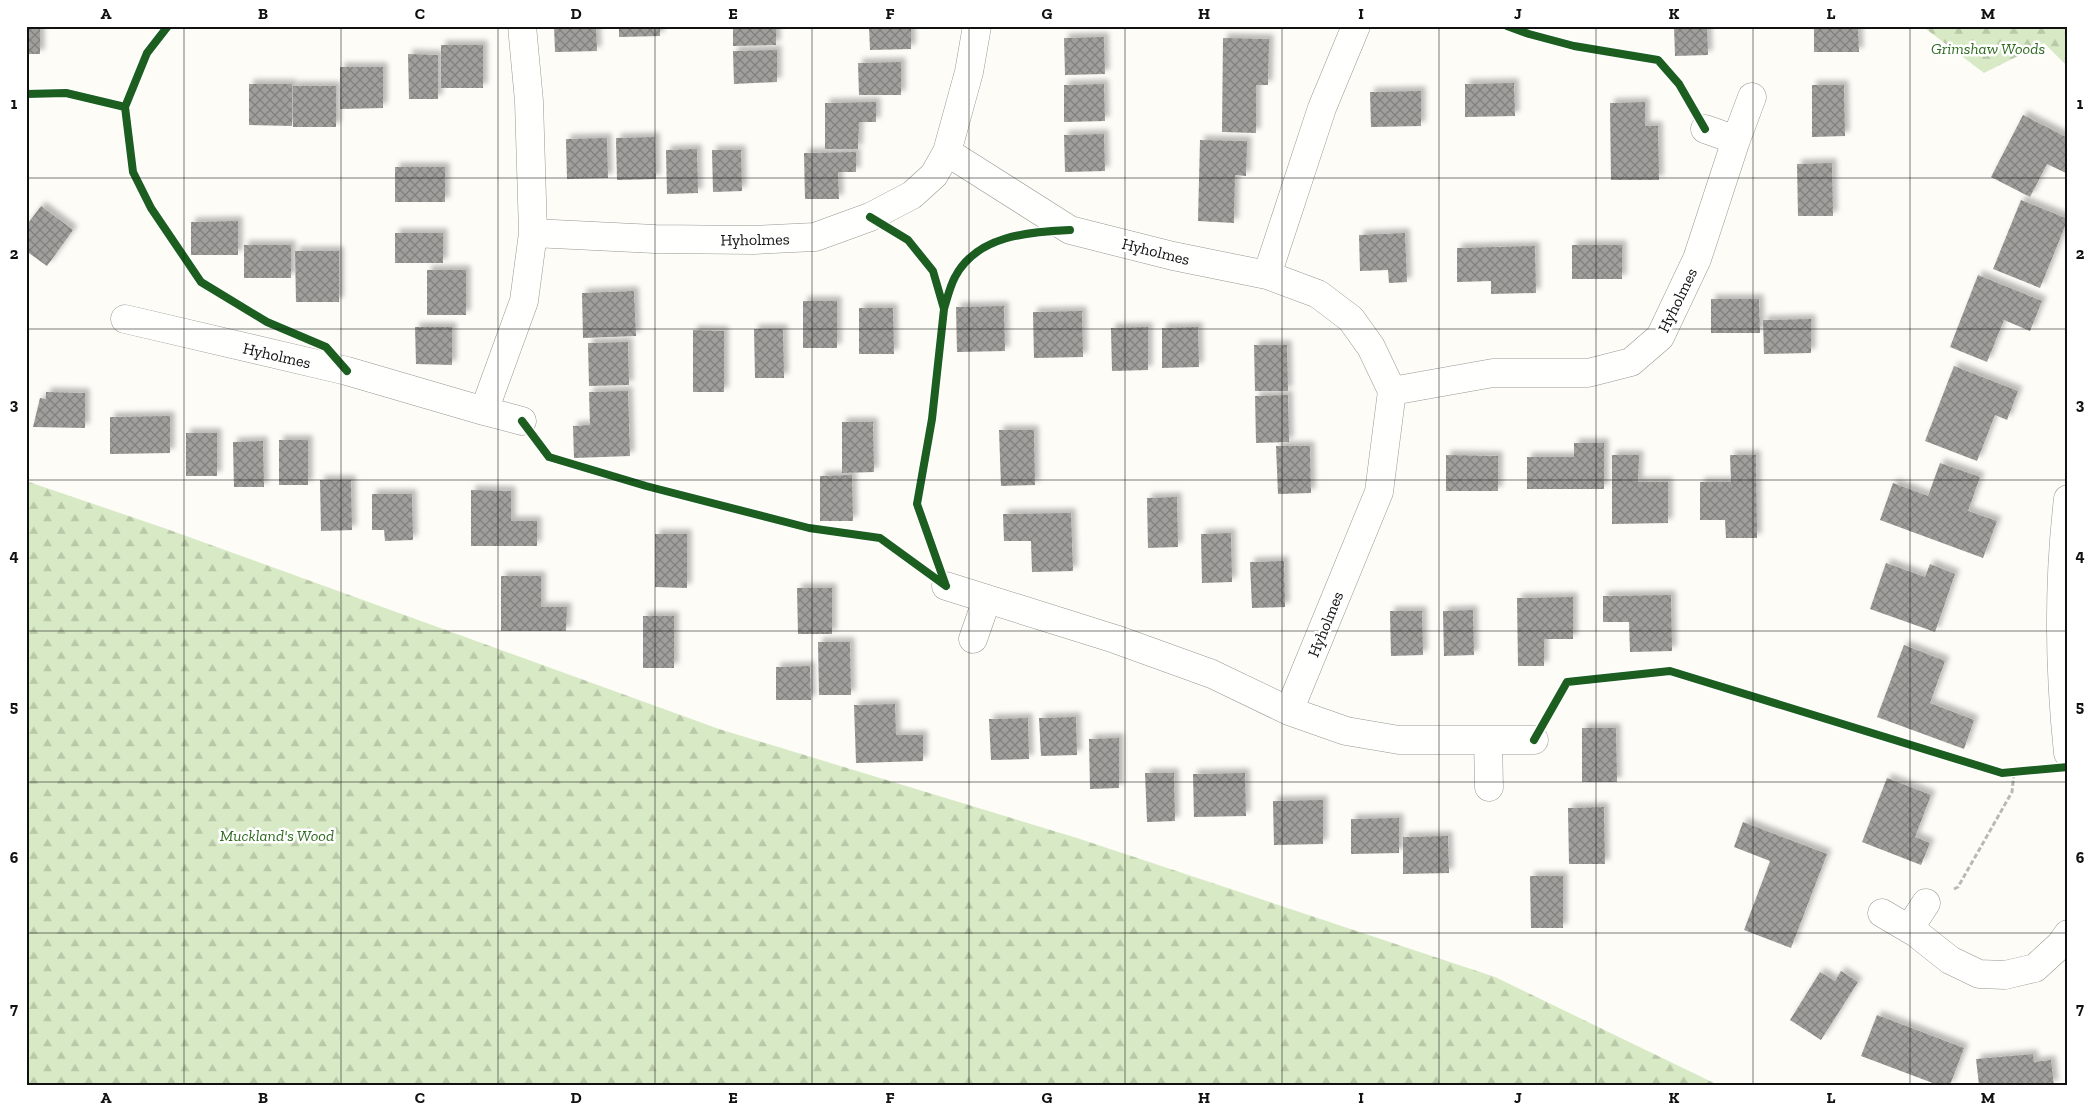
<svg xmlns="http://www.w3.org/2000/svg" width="2094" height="1111" font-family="'Zilla Slab',serif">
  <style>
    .forest { fill: url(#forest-firs) }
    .building { fill: url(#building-cross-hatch); filter: url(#shadow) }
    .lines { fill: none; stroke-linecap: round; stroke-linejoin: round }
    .minor-casing { stroke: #979795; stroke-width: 29 }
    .path { stroke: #b9b9b8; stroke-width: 3; stroke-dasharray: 5 2.5; stroke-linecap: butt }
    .minor { stroke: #fffffe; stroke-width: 28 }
    .cycleway-casing { stroke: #fff; stroke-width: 11 }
    .cycleway { stroke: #1b5e20; stroke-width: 8 }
    .grid { fill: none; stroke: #111; stroke-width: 1; stroke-opacity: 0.55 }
    .labels { text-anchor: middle; stroke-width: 5; stroke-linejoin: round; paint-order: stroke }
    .park-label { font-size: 16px; font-style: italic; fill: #2f6b1f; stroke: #fff }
    .street-label { font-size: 16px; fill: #111; stroke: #fff }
    .neatline { fill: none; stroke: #111; stroke-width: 2 }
    .grid-label { font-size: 16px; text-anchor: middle; font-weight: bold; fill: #111 }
  </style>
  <defs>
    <pattern id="forest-firs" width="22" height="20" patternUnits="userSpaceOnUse" patternTransform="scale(1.25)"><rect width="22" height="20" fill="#d8eac5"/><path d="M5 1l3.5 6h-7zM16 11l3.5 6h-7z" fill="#b8c8a8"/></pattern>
    <pattern id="building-cross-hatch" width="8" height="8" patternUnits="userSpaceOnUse" patternTransform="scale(1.25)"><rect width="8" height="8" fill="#a19f9c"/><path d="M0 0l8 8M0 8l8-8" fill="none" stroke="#82807e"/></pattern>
    <filter id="shadow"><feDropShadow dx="4.5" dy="-4.5" stdDeviation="2.5" flood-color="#0004"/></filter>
  </defs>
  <rect width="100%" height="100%" fill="#fdfcf7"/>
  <path class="forest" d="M1922 26H2068V67L2044 43 1984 73Z
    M26 481 164 528 719 729 1077 838 1495 977 1718 1085H26Z"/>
  <path class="building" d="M26 26H40V54H26Z
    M554 26H596L597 51 555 52Z
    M619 26H660V36L619 37Z
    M733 26H776V45L733 46Z
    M869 26H911V49L870 50Z
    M1674 26H1707L1708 55 1675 56Z
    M1814 26H1858L1859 52H1814Z
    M1104 37 1105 74 1065 75 1064 38Z
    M1223 38 1269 39 1268 85H1256V133L1222 132Z
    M441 45H483V88H441Z
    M777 50V82L734 84 733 51Z
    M408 54 438 55V99H409Z
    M901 62V95H859L858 63Z
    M340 67H383V108L340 109Z
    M1514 83 1515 116 1465 117V84Z
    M249 84H292V126L249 125Z
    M1104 84 1105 121 1064 122V85Z
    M1812 85H1844L1845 136 1812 137Z
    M293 86H336V127H293Z
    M1421 91V126L1371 127 1370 92Z
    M876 102V122H859L858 149H825V103Z
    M1645 102V126H1658L1659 180H1611L1610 103Z
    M2023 115 2068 138V174L2047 164 2030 197 1991 177Z
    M1104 134 1105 171 1065 172 1064 135Z
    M655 137 656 179 617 180 616 138Z
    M607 138 608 178 567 179 566 139Z
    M1200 140 1247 141 1246 176 1235 175 1234 223 1198 221Z
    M697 149 698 193 667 194 666 150Z
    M712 150H741L742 191 713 192Z
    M856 152V172H838L839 199H805L804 153Z
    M1832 163 1833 216H1798L1797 164Z
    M395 167H445V202H395Z
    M2021 200 2068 219 2040 288 1993 269Z
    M41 206 73 230 47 266 26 251V226Z
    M238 221V255H191V222Z
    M395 233H443V263H395Z
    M1405 233 1407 282 1389 283 1388 270 1360 271 1359 235Z
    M244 245H291V278H244Z
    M1572 245H1622V279H1572Z
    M1535 246 1536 293 1491 294V281L1457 282V248Z
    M295 251H339V302H296Z
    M427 270H466V315H427Z
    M1978 275 2042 301 2030 331 2004 320 1987 362 1950 347Z
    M634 291 636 336 583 338 582 293Z
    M1711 299H1759L1760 333H1711Z
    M803 301H837V348H803Z
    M1004 306 1005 351 957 352 956 307Z
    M859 308H893L894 354H859Z
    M1082 311 1083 357 1034 358 1033 312Z
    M1811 319V353L1764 354 1763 320Z
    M415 327H452V365L416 364Z
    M1148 327V370L1112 371 1111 328Z
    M1198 327 1199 367 1162 368V328Z
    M754 329H783L784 378H755Z
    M693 330 724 331V392H693Z
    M628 342 629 385 589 386 588 343Z
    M1254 345H1287L1288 391H1255Z
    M1954 366 2018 391 2007 420 1995 415 1977 461 1925 441Z
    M628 391 630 456 574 458 573 426 590 425 589 392Z
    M46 392 85 393V428L33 427 40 398 46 399Z
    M1288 395 1289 442 1256 443 1255 396Z
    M170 416V453L110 454V417Z
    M842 422H873L874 472 842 473Z
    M999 430H1034L1035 485 1001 486Z
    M186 433H217V476H186Z
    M279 440H308V485H279Z
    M263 441 264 487H234L233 442Z
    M1574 443H1604V489H1527V457H1574Z
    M1276 446H1310L1311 493 1278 494Z
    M1446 455 1498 456V491H1446Z
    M1612 455H1639L1638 482H1668V523L1612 524Z
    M1730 455H1756L1757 538H1726L1725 520H1700V482H1731Z
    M1940 463 1980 477 1968 511 1997 521 1983 558 1880 520 1893 483 1928 496Z
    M852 475 853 521H820V476Z
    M320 480H351L352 530 321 531Z
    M471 490 511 491V521H537V546H471Z
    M372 494H412L413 540 385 541 384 530H372Z
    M1177 497 1178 547 1148 548 1147 498Z
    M1071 513 1073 571 1032 572 1031 541H1004L1003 514Z
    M1231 533 1232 582 1202 583 1201 534Z
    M655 534H687V588L655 587Z
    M1284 561 1285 607 1252 608 1250 562Z
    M1886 563 1925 577 1930 564 1955 574 1935 632 1870 609Z
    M501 576H541V607H567L566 631H501Z
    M797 588H832V634H798Z
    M1671 595 1672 651 1630 652 1629 622H1603V596Z
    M1573 597V639H1544V666H1518L1517 598Z
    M1473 610 1474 655 1444 656 1443 611Z
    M1390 611H1422L1423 655 1391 656Z
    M643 616H674V668H643Z
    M818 642H850L851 695H819Z
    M1904 645 1945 661 1930 703 1974 720 1964 749 1877 717Z
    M810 666 811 700H776V667Z
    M895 704 896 735H923V761L856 763 854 705Z
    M1076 717 1077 755 1041 756 1039 718Z
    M1028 718 1029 759 991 760 989 719Z
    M1582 728H1616L1617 782H1582Z
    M1119 738V788L1090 789 1089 739Z
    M1145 773H1174L1175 821 1147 822Z
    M1245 773 1246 816 1194 817 1193 774Z
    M1887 778 1931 795 1915 837 1930 843 1921 865 1862 842Z
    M1323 800V844L1274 845 1273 801Z
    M1604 807 1605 864H1569L1568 808Z
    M1399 818V853L1351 854V819Z
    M1743 822 1827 854 1791 948 1744 930 1770 861 1734 847Z
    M1448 836 1449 873 1403 874V837Z
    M1530 876H1563V928H1531Z
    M1841 971 1858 982 1821 1040 1790 1020 1820 972 1835 981Z
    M1877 1015 1964 1048 1950 1085H1938L1861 1056Z
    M2033 1054 2034 1062 2051 1060 2054 1085H1979L1976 1059Z"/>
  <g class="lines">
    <g class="minor-casing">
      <path id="minor" d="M522 26 529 101 533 233
        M1705 129 1736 140
        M947 152 1070 230 1173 256 1267 275 1318 294 1351 319 1371 347 1392 391 1379 492 1289 711
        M1267 275 1322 108 1356 26
        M125 319 347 371 484 411
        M1392 391 1493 373H1588L1631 362 1660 337 1697 259 1736 140 1752 97
        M522 421 484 411 524 301 533 233 655 239 754 240 815 237 870 217 912 195 934 175 947 152 969 72 977 26
        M2068 499C2058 584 2059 668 2068 753
        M946 586 1115 639 1212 674 1289 711 1346 731 1399 740H1534
        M973 639 987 599
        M1488 740 1489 787
        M1882 913 1916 933 1950 960 1979 974 2005 975 2035 968 2060 945 2068 934
        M1909 929 1926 903"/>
    </g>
    <path class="path" d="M1954 889 1958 887 2012 792 2014 772"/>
    <use href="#minor" class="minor"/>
    <g class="cycleway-casing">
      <path id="cycleway" d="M168 26 147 53 125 107 133 172 151 208 201 282 267 322 326 347 347 371
        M1507 26 1529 34 1574 46 1658 60 1679 84 1705 129
        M26 94 66 93 125 107
        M870 217 908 240 933 271 944 309 932 419 917 504 946 586
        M944 309C947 299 950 286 955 277 977 235 1029 232 1070 230
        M522 421 549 457 646 486 809 528 880 538 946 586
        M1534 740 1567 682 1670 671 2002 773 2068 767"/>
    </g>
    <use href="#cycleway" class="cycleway"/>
  </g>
  <path class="grid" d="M184 26V1085M341 26V1085M498 26V1085M655 26V1085M812 26V1085M969 26V1085M1125 26V1085M1282 26V1085M1439 26V1085M1596 26V1085M1753 26V1085M1910 26V1085M26 178H2068M26 329H2068M26 480H2068M26 631H2068M26 782H2068M26 933H2068"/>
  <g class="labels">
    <g class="park-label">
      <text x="1988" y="54">Grimshaw Woods</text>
      <text x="277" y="841">Muckland's Wood</text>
    </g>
    <g class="street-label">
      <text transform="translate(755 239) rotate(-1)" y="6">Hyholmes</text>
      <text transform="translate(1156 251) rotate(14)" y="6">Hyholmes</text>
      <text transform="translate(1677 300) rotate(-64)" y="6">Hyholmes</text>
      <text transform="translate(277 355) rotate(13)" y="6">Hyholmes</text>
      <text transform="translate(1325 624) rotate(-68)" y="6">Hyholmes</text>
    </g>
  </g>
  <rect width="2094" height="1111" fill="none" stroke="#ffffff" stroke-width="55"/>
  <rect x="28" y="28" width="2038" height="1056" class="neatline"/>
  <g class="grid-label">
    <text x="106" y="19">A</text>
    <text x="263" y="19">B</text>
    <text x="420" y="19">C</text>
    <text x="576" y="19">D</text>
    <text x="733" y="19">E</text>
    <text x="890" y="19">F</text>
    <text x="1047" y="19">G</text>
    <text x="1204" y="19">H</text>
    <text x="1361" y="19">I</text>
    <text x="1518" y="19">J</text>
    <text x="1674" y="19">K</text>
    <text x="1831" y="19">L</text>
    <text x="1988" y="19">M</text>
    <text x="14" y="109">1</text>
    <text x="2080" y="109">1</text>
    <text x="14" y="259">2</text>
    <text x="2080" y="259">2</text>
    <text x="14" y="410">3</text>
    <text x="2080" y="410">3</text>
    <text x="14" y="561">4</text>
    <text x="2080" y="561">4</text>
    <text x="14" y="712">5</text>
    <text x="2080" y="712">5</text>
    <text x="14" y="863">6</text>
    <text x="2080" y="863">6</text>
    <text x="14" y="1014">7</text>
    <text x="2080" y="1014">7</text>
    <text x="106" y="1103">A</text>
    <text x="263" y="1103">B</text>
    <text x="420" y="1103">C</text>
    <text x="576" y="1103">D</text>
    <text x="733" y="1103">E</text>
    <text x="890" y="1103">F</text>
    <text x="1047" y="1103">G</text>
    <text x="1204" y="1103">H</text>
    <text x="1361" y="1103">I</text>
    <text x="1518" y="1103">J</text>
    <text x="1674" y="1103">K</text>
    <text x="1831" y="1103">L</text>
    <text x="1988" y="1103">M</text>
  </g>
</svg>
